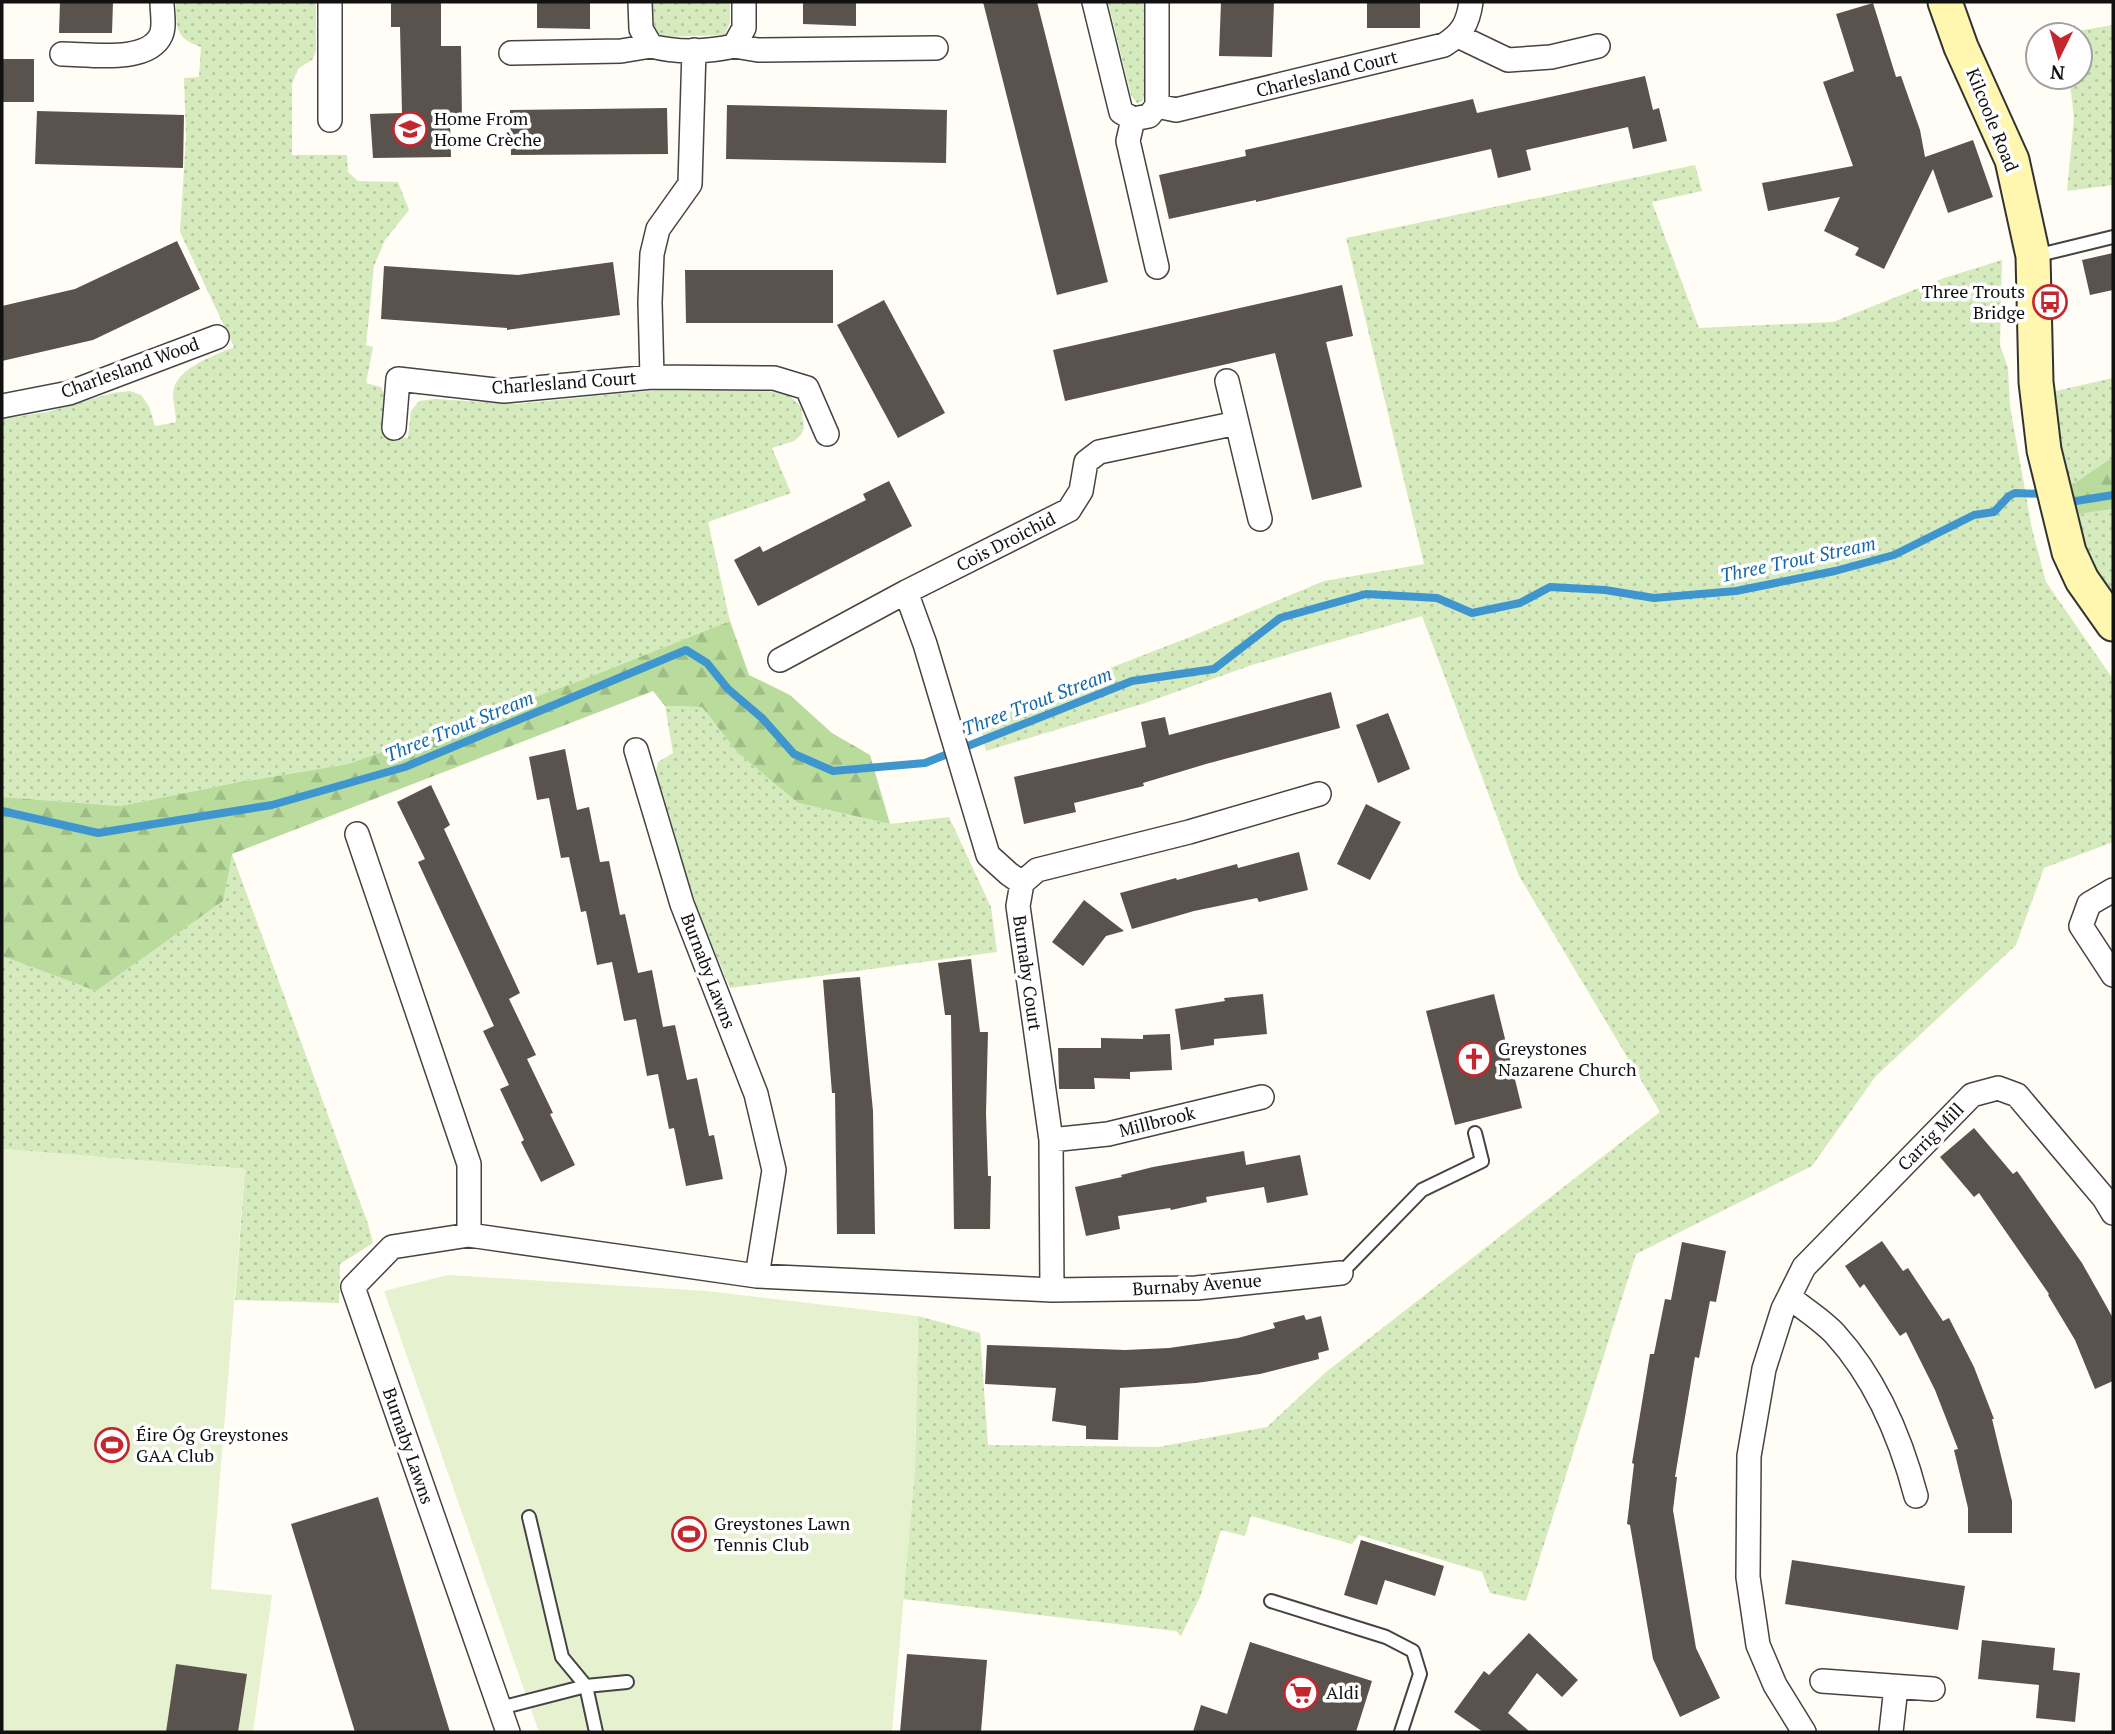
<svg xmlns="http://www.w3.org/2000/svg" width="2115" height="1734" font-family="'PT Serif',serif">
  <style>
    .grass { fill: url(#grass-dots) }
    .forest { fill: url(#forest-firs) }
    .pitch { fill: #e6f2cf }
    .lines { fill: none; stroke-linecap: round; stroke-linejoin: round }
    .stream { stroke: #3f96cf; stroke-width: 8 }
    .building { fill: #5a524d }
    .service-casing { stroke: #444; stroke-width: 16 }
    .minor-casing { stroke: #444; stroke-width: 26 }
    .secondary-casing { stroke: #333; stroke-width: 37 }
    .service { stroke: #fff; stroke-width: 12 }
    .minor { stroke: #fff; stroke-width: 23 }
    .secondary { stroke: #fff6b0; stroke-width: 33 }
    .labels { text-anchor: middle; stroke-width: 7; stroke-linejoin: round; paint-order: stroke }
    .street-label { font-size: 18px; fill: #111; stroke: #fff }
    .poi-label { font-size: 18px; fill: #111; stroke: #fff; text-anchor: start }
    .water-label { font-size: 19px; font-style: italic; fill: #1768a6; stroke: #fff }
  </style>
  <defs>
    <pattern id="grass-dots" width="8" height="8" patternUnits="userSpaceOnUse" patternTransform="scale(1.75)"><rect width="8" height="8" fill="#d5ebbd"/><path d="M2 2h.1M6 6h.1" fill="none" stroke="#b6c8a1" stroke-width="1.8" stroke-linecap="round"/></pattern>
    <pattern id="forest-firs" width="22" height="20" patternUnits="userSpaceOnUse" patternTransform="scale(1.75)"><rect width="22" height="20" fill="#b9dc9c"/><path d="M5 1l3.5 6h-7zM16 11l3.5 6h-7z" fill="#9ebc85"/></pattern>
  </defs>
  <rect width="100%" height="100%" fill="#fffdf5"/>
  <path class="grass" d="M176 2H316V50L313 59 298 69 292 84V155H347L348 172 358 181 398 182 409 210 385 240 374 266 366 345 373 347 366 383 381 387C390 402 386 417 384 435L408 438 411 411 419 401 435 399 516 404 677 388 786 392 801 407 804 428 801 435 794 441 772 448 791 493 708 522 730 621 582 680 348 764 234 783 120 806 2 797V419L47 412 112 393 130 391 141 395 149 406 155 426 176 422C176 413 173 402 173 393 176 367 214 356 234 347L180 232 186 137 184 78 199 77 201 47C175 38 176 27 176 2Z
    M652 2H730V22L725 35 663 37 654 31Z
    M1108 2H1145V92L1143 101 1137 103 1131 95Z
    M2113 25V185L2067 191 2074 117 2069 77H2080V35H2065V33Z
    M1695 165 1702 191 1652 202 1699 328 1833 322 1944 278 2002 260 2000 345 2008 368 2010 406 2032 529 2046 582 2113 679V842L2044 868 2016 945 1875 1077 1812 1166 1636 1254 1526 1601 1490 1593 1482 1572 1359 1535 1352 1544 1251 1516 1245 1536 1221 1530 1200 1597 1181 1636 1176 1631 903 1599 915 1468 918 1316 980 1333 988 1445 1158 1447 1267 1427 1326 1372 1660 1112 1519 876 1422 616 1252 665 1142 704 986 751 979 719 1190 637 1324 581 1424 564 1346 238Z
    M2113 378V457L2067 488 2051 392Z
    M2113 509V604L2074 528 2072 515Z
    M665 706 702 707 737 752 798 803 890 824 949 817 991 907 997 952 730 988 704 926 659 801 655 777 658 762 673 753Z
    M232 854 368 1224 373 1243 340 1264 339 1303 235 1300 245 1169 2 1149V956L96 991Z"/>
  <path class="forest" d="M2113 457V509L2072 515 2067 488Z
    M730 621 749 675 790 695 832 733 870 755 890 824 798 803 737 752 702 707 665 706 653 691 232 854 223 901 96 991 2 956V797L120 806 234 783 348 764 582 680Z"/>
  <path class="pitch" d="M2 1149 245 1169 211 1589 272 1595 253 1732H2Z
    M448 1275 706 1291 918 1316 915 1468 892 1732H539L384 1291Z"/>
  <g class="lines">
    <path class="stream" d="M2065 498 2076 501 2113 495
      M2 811 98 833 272 805 405 767 686 650 707 663 728 689 762 718 794 754 833 771 925 763 1132 681 1214 669 1280 618 1366 594 1437 598 1472 613 1520 603 1550 587 1605 590 1654 598 1736 591 1835 571 1894 555 1974 515 1994 512 2009 496 2015 493 2045 494"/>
  </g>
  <path class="building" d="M60 2H113L112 33H59Z
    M391 2H441V46H461L462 121 450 120 451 157 373 158 370 114 402 113 400 27H391Z
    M537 2H590V29L537 28Z
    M803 2H856V26L803 24Z
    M983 2H1037L1108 282 1057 295Z
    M1221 2H1274L1272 57 1219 56Z
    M1367 2H1420V28H1367Z
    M1873 3 1896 77 1901 76 1920 130 1925 157 1973 140 1993 197 1948 213 1933 169 1884 269 1855 255 1859 248 1824 231 1840 197 1768 211 1762 183 1853 166 1823 82 1854 71 1836 14Z
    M2 59H34V102H2Z
    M1645 76 1653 110 1659 108 1667 141 1633 149 1628 127 1526 150 1531 170 1498 178 1491 149 1256 202V200L1169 219 1159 175 1246 156 1245 150 1473 99 1477 113Z
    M727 105 947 110 946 163 726 159Z
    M667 108 668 154 511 155 510 110Z
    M37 111 184 115 183 168 35 164Z
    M177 241 200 289 93 340 2 361V306L75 289Z
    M2113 253V290L2090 295 2082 260Z
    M613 262 620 315 507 330V328L381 319 384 266 518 275Z
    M685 270H833V323H686Z
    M1342 285 1353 336 1326 342 1362 487 1312 500 1275 353 1065 401 1053 350Z
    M884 300 945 413 898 438 837 325Z
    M889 481 912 526 758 606 734 560 760 546 763 552 866 500 863 494Z
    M1331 692 1340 728 1206 764 1143 783 1144 786 1074 803 1076 812 1024 824 1014 777 1146 747 1141 722 1165 717 1169 735Z
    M1388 713 1410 769 1378 783 1356 725Z
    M565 749 577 810 589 807 600 862 609 861 620 915 625 914 638 973 652 970 663 1027 675 1025 687 1080 697 1078 709 1136 714 1135 723 1179 686 1186 674 1128 669 1129 658 1074 647 1076 636 1019 624 1021 612 962 597 965 586 911 581 912 569 857 561 858 549 798 537 800 529 757Z
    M431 785 450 825 444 829 520 993 509 999 536 1055 527 1059 553 1113 550 1114 575 1165 541 1182 521 1142 524 1140 500 1089 509 1085 483 1031 494 1026 418 862 425 859 397 802Z
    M1366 804 1401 822 1370 880 1337 864Z
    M1299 852 1308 890 1259 902 1257 898 1194 911 1132 929 1120 893 1176 878 1177 880 1237 864 1238 868Z
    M1084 900 1124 931 1106 936 1083 966 1052 942Z
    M971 959 980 1032H988L986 1113 988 1176H991L990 1229H954L951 1015H945L938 963Z
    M860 977 873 1111 875 1234H837L835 1093H832L823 980Z
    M1263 994 1267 1034 1214 1039V1045L1181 1050 1175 1009 1225 1001 1224 998Z
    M1494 994 1522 1108 1455 1125 1426 1011Z
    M1170 1034 1172 1070 1130 1072V1079L1094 1078 1095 1089H1059L1058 1048H1101V1038L1143 1039V1035Z
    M1974 1128 2013 1174 2017 1171 2082 1263 2113 1318V1381L2095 1389 2075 1340 2048 1295 2049 1294 1979 1193 1974 1197 1940 1157Z
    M1244 1151 1246 1165 1300 1155 1308 1195 1267 1203 1264 1187 1206 1197 1207 1202 1171 1210 1170 1208 1118 1216 1120 1229 1086 1236 1075 1187 1122 1177 1121 1175 1153 1167Z
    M1882 1241 1903 1271 1908 1268 1943 1321 1949 1318 1974 1367 1994 1419H1992L2012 1501V1533H1968V1508L1954 1450 1958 1449 1935 1390 1906 1332 1900 1336 1864 1284 1860 1288 1845 1266Z
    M1682 1242 1726 1251 1716 1302 1710 1301 1699 1358 1695 1357 1675 1477H1677L1673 1510 1696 1648 1720 1698 1680 1717 1653 1659 1630 1525 1627 1524 1634 1464 1632 1463 1650 1354H1654L1665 1299 1671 1300Z
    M1304 1315 1306 1320 1321 1316 1329 1350 1318 1353 1319 1359 1260 1374 1196 1383 1120 1388 1118 1440 1086 1439V1426L1052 1421 1056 1388 985 1384 987 1345 1125 1350 1169 1348 1238 1338 1275 1328 1273 1323Z
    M378 1497 450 1732H355L291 1524Z
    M1361 1540 1444 1566 1435 1596 1385 1580 1377 1605 1344 1595Z
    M1792 1560 1965 1586 1958 1630 1785 1604Z
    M1529 1633 1578 1680 1562 1697 1537 1673 1508 1713 1530 1732H1483L1454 1712 1484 1671 1489 1675Z
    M1982 1640 2055 1648 2053 1670 2080 1673 2075 1722 2036 1718 2039 1685 1978 1679Z
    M1250 1642 1372 1681 1356 1732H1193L1201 1705 1227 1714Z
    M907 1654 987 1660 981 1732H900Z
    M176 1664 247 1674 238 1732H166Z"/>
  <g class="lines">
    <g class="service-casing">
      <path id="service" d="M2035 256 2113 237
        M1341 1273 1422 1190 1482 1161 1475 1133
        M529 1517 562 1657 586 1686 596 1732
        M1271 1601 1386 1637 1413 1651 1420 1674 1401 1732
        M500 1708 586 1686 627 1682"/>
    </g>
    <g class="minor-casing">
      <path id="minor" d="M330 2V120
        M640 2 641 29 651 46C677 53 708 52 734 46L744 28V2
        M1094 2 1121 112 1133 119 1149 116 1157 106V2
        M1458 36 1508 60 1551 57 1598 46
        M734 46 758 50 936 48
        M511 53 621 51 651 46
        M62 54C89 54 148 64 161 35 165 26 162 12 162 2
        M1157 106 1176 110 1444 45C1462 34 1468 23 1471 2
        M1133 119 1128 141 1157 267
        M652 377 774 378 807 388 827 434
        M1227 381 1260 519
        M2 406 69 393 217 337
        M394 428 398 379 504 391 652 377 650 302 652 254 658 229 690 184 694 50
        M906 592 925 644 988 855 1009 874 1022 883
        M780 660 906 592 1069 510 1081 491 1086 462 1099 452 1237 423
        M636 750 682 904 756 1094 774 1170 757 1276
        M357 834 469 1164V1235
        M2113 890 2089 904 2081 926 2113 975
        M1051 1140 1108 1134 1262 1097
        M1052 1290 1051 1140 1018 906 1022 883 1037 870 1189 832 1319 794
        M1789 1297C1804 1309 1822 1320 1835 1334 1876 1379 1901 1439 1916 1496
        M1822 1681 1933 1689
        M508 1732 353 1287 392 1247 469 1235 757 1276 1052 1290 1196 1288 1341 1273
        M1804 1732 1775 1685 1758 1645 1748 1577 1749 1456 1764 1369 1783 1309 1804 1267 1972 1095 1998 1088 2017 1095 2104 1198 2113 1213
        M1891 1732 1896 1687"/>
    </g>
    <g class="secondary-casing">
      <path id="secondary" d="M1945 2 1961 47 2012 160 2033 256 2036 382 2044 450 2069 552 2082 580 2113 624"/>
    </g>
    <use href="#service" class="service"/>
    <use href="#minor" class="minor"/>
    <use href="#secondary" class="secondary"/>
  </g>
  <defs>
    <g id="school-ring" transform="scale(1.75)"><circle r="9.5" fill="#fff" stroke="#c4262e" stroke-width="1.5"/><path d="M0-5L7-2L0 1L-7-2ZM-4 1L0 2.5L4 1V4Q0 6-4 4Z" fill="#c4262e"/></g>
    <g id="bus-ring" transform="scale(1.75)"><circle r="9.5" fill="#fff" stroke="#c4262e" stroke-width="1.5"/><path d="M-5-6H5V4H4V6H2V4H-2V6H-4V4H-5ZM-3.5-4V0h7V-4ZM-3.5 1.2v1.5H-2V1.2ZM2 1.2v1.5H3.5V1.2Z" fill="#c4262e"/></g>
    <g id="church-ring" transform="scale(1.75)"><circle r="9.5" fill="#fff" stroke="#c4262e" stroke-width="1.5"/><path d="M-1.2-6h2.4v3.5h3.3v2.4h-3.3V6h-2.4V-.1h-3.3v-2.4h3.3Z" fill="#c4262e"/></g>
    <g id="stadium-ring" transform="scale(1.75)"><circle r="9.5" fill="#fff" stroke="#c4262e" stroke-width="1.5"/><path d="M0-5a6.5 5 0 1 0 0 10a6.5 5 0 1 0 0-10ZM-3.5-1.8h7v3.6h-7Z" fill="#c4262e"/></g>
    <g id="supermarket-ring" transform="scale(1.75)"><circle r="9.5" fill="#fff" stroke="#c4262e" stroke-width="1.5"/><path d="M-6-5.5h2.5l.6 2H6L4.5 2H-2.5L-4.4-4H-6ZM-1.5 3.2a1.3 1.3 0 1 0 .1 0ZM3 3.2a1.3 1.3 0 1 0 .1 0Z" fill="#c4262e"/></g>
  </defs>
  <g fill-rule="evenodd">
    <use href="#school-ring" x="410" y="129"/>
    <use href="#bus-ring" x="2050" y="302"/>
    <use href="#church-ring" x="1474" y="1059"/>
    <use href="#stadium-ring" x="112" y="1445"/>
    <use href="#stadium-ring" x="689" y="1534"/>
    <use href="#supermarket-ring" x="1301" y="1693"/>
  </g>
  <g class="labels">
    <g class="street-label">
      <text transform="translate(1327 74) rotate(-14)" y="6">Charlesland Court</text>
      <text transform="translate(1992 120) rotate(68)" y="6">Kilcoole Road</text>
      <text transform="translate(130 368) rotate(-20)" y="6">Charlesland Wood</text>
      <text transform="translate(564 383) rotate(-4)" y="6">Charlesland Court</text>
      <text transform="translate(1006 542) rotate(-27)" y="6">Cois Droichid</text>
      <text transform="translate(708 971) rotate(69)" y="6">Burnaby Lawns</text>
      <text transform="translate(1027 973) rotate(82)" y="6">Burnaby Court</text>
      <text transform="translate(1157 1122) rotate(-14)" y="6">Millbrook</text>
      <text transform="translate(1931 1137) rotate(-46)" y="6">Carrig Mill</text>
      <text transform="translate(1197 1285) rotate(-4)" y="6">Burnaby Avenue</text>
      <text transform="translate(408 1446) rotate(71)" y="6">Burnaby Lawns</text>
    </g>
    <g class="poi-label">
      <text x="434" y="125">Home From<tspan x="434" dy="21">Home Crèche</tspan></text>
      <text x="2025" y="298" text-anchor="end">Three Trouts<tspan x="2025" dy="21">Bridge</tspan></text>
      <text x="1498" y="1055">Greystones<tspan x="1498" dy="21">Nazarene Church</tspan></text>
      <text x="136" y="1441">Éire Óg Greystones<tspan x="136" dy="21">GAA Club</tspan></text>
      <text x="714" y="1530">Greystones Lawn<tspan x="714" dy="21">Tennis Club</tspan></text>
      <text x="1326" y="1699">Aldi</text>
    </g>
    <g class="water-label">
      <text transform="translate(1798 559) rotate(-12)" y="7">Three Trout Stream</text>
      <text transform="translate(1037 701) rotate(-21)" y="7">Three Trout Stream</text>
      <text transform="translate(459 726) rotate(-22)" y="7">Three Trout Stream</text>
    </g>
  </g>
  <rect width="2115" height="1734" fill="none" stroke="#111111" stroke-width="7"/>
  <g transform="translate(2059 56) rotate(185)"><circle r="33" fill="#ffffff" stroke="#a0a0a0" stroke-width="2"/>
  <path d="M0-5L12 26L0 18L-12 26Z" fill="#c4262e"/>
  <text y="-10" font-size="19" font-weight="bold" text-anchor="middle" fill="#111111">N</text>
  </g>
</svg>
